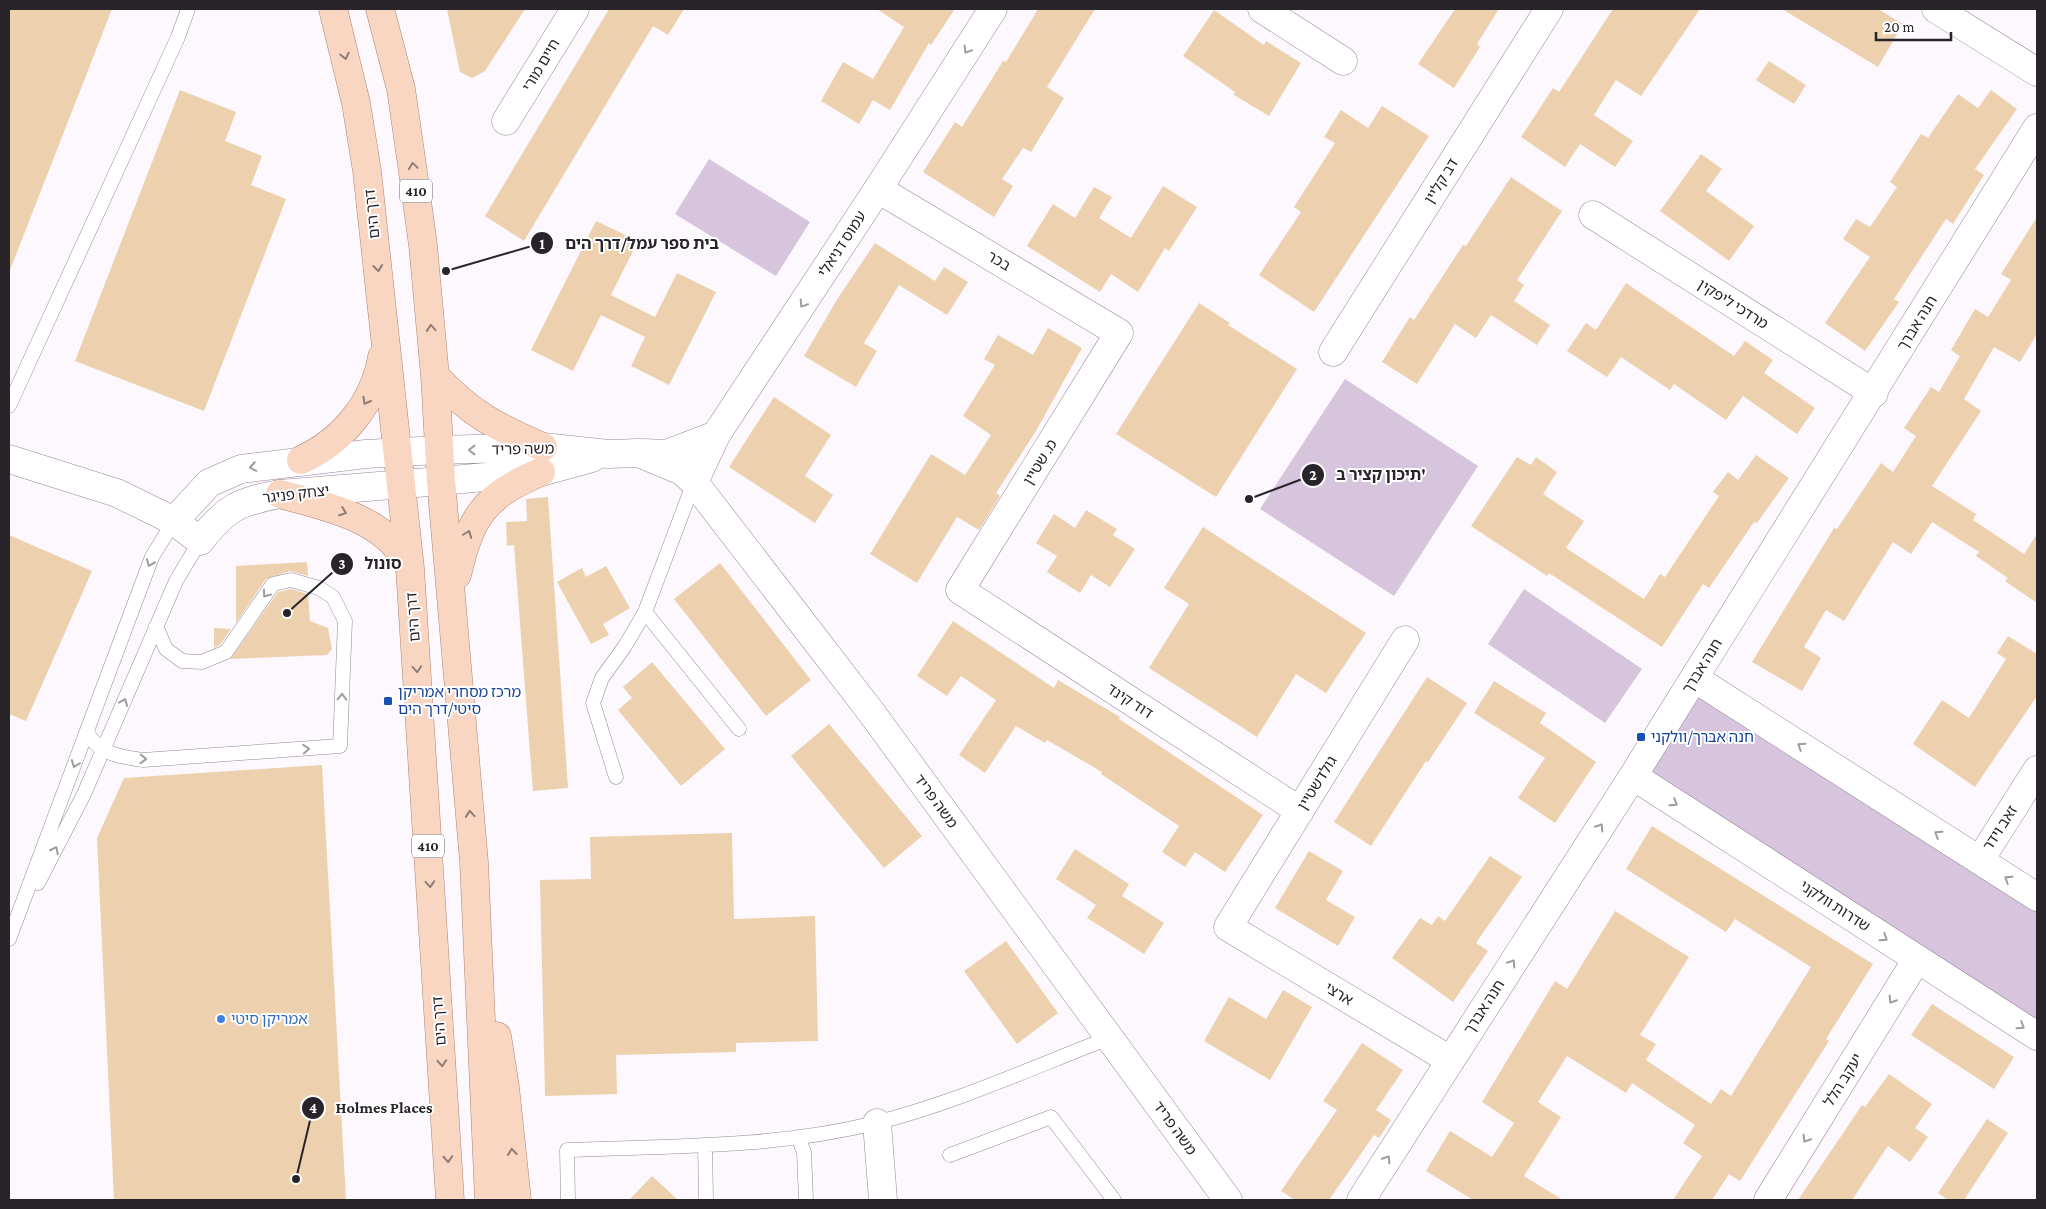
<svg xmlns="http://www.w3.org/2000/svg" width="2046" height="1209" font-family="'Crimson Pro','Noto Sans Hebrew',serif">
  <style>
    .green { fill: #d7c5dd }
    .building { fill: #edd1ae }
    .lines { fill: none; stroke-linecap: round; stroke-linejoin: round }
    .lane-casing { stroke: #96879a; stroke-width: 15 }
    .street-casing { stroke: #96879a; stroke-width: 29 }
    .secondary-casing { stroke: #96879a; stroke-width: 29 }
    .primary-casing { stroke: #ac8671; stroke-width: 29 }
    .lane { stroke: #fff; stroke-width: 14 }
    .street { stroke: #fff; stroke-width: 28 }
    .secondary { stroke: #fff; stroke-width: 28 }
    .primary { stroke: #f8d6c1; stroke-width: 28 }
    .oneway { stroke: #9f9c9f }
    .oneway2 { stroke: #907c76 }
    .transit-dot { fill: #1a4fb4; stroke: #fff; stroke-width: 2 }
    .shop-dot { fill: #3f7fe0; stroke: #fff; stroke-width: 2 }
    .labels { text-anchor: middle; stroke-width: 4; stroke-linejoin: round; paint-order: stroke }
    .shield { fill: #fff; stroke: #69656a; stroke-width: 1 }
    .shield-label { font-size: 14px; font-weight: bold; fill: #29232a }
    .street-label { font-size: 15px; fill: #29232a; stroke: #fff }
    .transit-label { font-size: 15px; fill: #164399; stroke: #fff; text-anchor: start }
    .shop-label { font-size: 15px; fill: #366cbe; stroke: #fff; text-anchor: start }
    .leader { fill: none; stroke: #29232a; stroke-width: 2 }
    .callout-dot { fill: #29232a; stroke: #fff; stroke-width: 2 }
    .mark-label { font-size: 15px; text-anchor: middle; font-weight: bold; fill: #fff }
    .callout-label { font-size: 16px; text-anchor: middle; font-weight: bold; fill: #29232a; stroke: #fff; stroke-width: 4; stroke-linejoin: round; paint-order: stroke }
  </style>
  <rect width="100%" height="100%" fill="#fcf8fd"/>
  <path class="green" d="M709 159 810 222 776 276 675 214Z
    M1345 379 1478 466 1394 596 1260 509Z
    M1524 589 1642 669 1605 723 1488 644Z
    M1699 691 2037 910V1020L1647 771Z"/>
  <path class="building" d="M9 9H112L10 270H9Z
    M447 9H525L485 71 472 78 460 72Z
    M609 9H684L668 35 653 26 524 241 485 216Z
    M877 9H955L931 45 929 43 890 110 873 100 859 124 821 101 843 62 873 79 904 27Z
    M1038 9H1095L1047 87 1064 98 1031 152 1023 148 1002 179 1013 186 994 217 923 172 955 122 962 127 1003 61 1006 62Z
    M1455 9H1499L1477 44 1480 47 1454 88 1418 64Z
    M1613 9H1700L1641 96 1616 80 1594 115 1633 141 1615 167 1580 144 1565 167 1521 137 1553 88 1559 92Z
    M1782 9H1878L1903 24 1878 67Z
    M1214 10 1264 45 1266 41 1301 63 1269 116 1234 95 1235 92 1183 56Z
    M1769 61 1806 85 1794 104 1756 80Z
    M180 90 236 112 225 141 262 156 251 185 286 199 204 411 75 361Z
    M1991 90 2017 109 1975 169 1984 175 1953 224 1946 219 1894 299 1899 302 1865 351 1825 323 1870 257 1843 239 1856 219 1870 227 1897 187 1890 182 1921 134 1928 138 1958 94 1978 108Z
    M1382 106 1429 136 1314 312 1259 275 1301 212 1294 207 1335 143 1324 137 1341 110 1368 128Z
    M1701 154 1722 169 1706 191 1754 226 1729 261 1660 211Z
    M1511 177 1562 211 1517 280 1524 285 1514 301 1550 325 1537 345 1491 315 1476 338 1455 324 1417 384 1382 362 1410 317 1414 320 1463 245 1466 246Z
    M1163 186 1197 207 1169 251 1165 248 1138 292 1111 274 1100 292 1027 246 1053 204 1075 218 1094 187 1112 197 1099 218 1131 238Z
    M2037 217V334L2020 362 1994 347 1964 399 1981 411 1932 486 1976 514 1973 520 2024 554 2037 534V603L2005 581 2008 578 1976 556 1979 552 1932 522 1911 554 1893 542 1844 621 1826 610 1804 647 1821 658 1802 691 1752 662 1834 528 1837 529 1881 463 1893 472 1916 436 1904 428 1931 387 1939 392 1960 356 1951 350 1975 309 1988 317 2011 280 2001 274Z
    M596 221 638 241 611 295 655 317 677 273 716 292 669 385 631 366 645 337 601 315 573 371 531 350Z
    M875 243 935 281 944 267 968 282 947 315 899 285 864 343 877 351 856 387 804 356 838 298Z
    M1626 283 1734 356 1745 341 1773 360 1764 373 1815 408 1797 434 1743 396 1726 420 1674 384 1670 390 1621 357 1607 377 1567 351 1586 323 1596 330Z
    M1199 303 1230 323 1228 325 1297 369 1216 497 1116 434Z
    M1048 328 1082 348 1036 431 996 493 1000 496 979 530 957 517 917 583 870 554 931 454 965 475 991 435 963 416 995 365 984 359 998 335 1033 355Z
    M774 397 831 435 805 476 833 495 815 523 729 467Z
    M1756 455 1789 478 1757 523 1754 522 1709 588 1703 584 1662 647 1549 573 1547 576 1471 526 1517 457 1531 465 1536 457 1557 472 1543 494 1584 521 1566 548 1644 599 1660 574 1665 577 1719 496 1713 492 1728 472 1738 480Z
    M548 497 568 788 533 791 514 545 507 546 506 522 527 521 526 499Z
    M1086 510 1117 529 1113 535 1135 549 1110 587 1091 575 1080 593 1047 572 1057 556 1036 543 1054 514 1075 528Z
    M1203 527 1366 633 1326 693 1296 674 1257 737 1149 668 1189 604 1164 588Z
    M9 535 92 571 26 721 9 714Z
    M307 562 308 576 290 571 266 579 236 623V566Z
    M720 563 811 680 766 716 674 599Z
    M606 566 630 608 603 624 609 635 591 644 557 582 582 568 586 577Z
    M291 589 308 594 310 621 328 628 332 649 327 655 230 659 278 592Z
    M953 621 1054 688 1058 680 1120 717 1119 719 1263 815 1225 872 1195 852 1185 867 1162 852 1179 826 1101 774 1102 772 1047 740 1045 743 1016 726 985 773 959 755 996 700 961 676 947 696 917 676Z
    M214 628 231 629 220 645 214 648Z
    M2008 636 2037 654V696L1975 787 1913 744 1942 700 1969 718 2006 659 1997 653Z
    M652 662 725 749 681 786 618 710 632 698 623 687Z
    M1427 677 1467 703 1428 762 1426 761 1371 846 1334 822Z
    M1494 681 1546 713 1540 723 1596 762 1555 823 1518 798 1545 758 1474 713Z
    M829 724 922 836 884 868 791 756Z
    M322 765 346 1200H114L97 838 124 778Z
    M1652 826 1873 964 1826 1039 1829 1041 1740 1181 1729 1174 1712 1200H1673L1702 1156 1683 1143 1695 1125 1632 1083 1626 1093 1567 1056 1538 1102 1561 1117 1524 1176 1563 1200H1473L1426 1171 1450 1131 1492 1157 1514 1123 1482 1102 1555 981 1567 989 1615 911 1689 957 1640 1035 1656 1044 1646 1060 1711 1104 1721 1089 1731 1096 1811 967 1735 919 1726 932 1626 869Z
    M732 833 734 919 815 916 818 1041 736 1043V1052L616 1055 617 1094 545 1096 540 880 591 879 590 837Z
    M1075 849 1129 884 1122 896 1164 923 1144 954 1087 918 1096 905 1056 879Z
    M1309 851 1343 871 1326 900 1355 917 1338 946 1275 908Z
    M1490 856 1522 877 1476 943 1488 951 1453 1002 1392 958 1420 918 1432 925 1438 916 1445 921Z
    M1006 941 1058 1013 1017 1044 964 971Z
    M1283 990 1312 1007 1270 1080 1204 1041 1229 997 1266 1019Z
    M1932 1004 2014 1057 1994 1089 1911 1035Z
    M1362 1043 1403 1070 1376 1110 1391 1120 1379 1138 1374 1135 1329 1200H1295L1281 1191 1337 1110 1323 1101Z
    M1889 1074 1932 1104 1915 1128 1928 1137 1910 1162 1888 1146 1852 1200H1798L1862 1105 1865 1107Z
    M1987 1119 2008 1133 1964 1200H1948L1938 1193Z
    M652 1176 678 1200H629Z"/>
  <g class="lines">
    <g class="lane-casing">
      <path id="lane" d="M9 406 178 37 188 9
        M645 612 739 729
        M87 732C98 754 121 757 143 760L340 746 345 621 333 597 319 588 291 580 273 584 226 652 202 662 182 661 166 649 156 626
        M616 777 593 703 602 678 625 646 645 612 694 482
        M38 883 84 794 176 581 200 541
        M9 939 152 557 174 521
        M798 1137 804 1152 806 1200
        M705 1145 706 1200
        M950 1155 1051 1117 1114 1200
        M568 1200 567 1150C668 1146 772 1148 871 1124 953 1104 1031 1068 1109 1038"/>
    </g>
    <g class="street-casing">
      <path id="street" d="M1262 9 1343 61
        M506 121 575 9
        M878 189 1119 333 960 590 1300 811
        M1593 215 1874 393
        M1333 352 1549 9
        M9 459 117 493 174 521 200 541C227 507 238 502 280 494L441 481
        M174 521 209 483 241 469 366 454 438 450
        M1405 640 1228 927 1450 1060
        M1694 678 2037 897
        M1633 776 2037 1036
        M1980 860 2037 770
        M877 1123 883 1200
        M1361 1200 1633 776 2037 128
        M1768 1200 1917 959"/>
    </g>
    <g class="secondary-casing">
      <path id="secondary" d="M1936 9 2037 72
        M438 450 543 447 608 454 639 453 682 471 694 482 871 712 1228 1200
        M644 453 666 454 716 435
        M441 481 541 472 592 458
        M694 482 716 435 878 189 993 9"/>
    </g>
    <g class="primary-casing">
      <path id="primary" d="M333 9 356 103 367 171 410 568 450 1200
        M380 9 401 89 412 165 423 245 435 376 441 481 474 862 489 1200
        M435 376C471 414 496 427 543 447
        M301 460C343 441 374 403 382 357
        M280 494C326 507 386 517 409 566
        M457 575C471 516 484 496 541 472
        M497 1036 505 1087 517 1200"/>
    </g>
    <use href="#lane" class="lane"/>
    <use href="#street" class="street"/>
    <use href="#secondary" class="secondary"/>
    <use href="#primary" class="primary"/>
  </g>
  <defs><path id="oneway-chevron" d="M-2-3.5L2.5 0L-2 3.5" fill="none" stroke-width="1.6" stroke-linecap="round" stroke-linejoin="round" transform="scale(1.25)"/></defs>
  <g class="oneway">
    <use href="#oneway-chevron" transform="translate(967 50) rotate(123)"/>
    <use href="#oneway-chevron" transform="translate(803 304) rotate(123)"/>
    <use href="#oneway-chevron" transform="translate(472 450) rotate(180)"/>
    <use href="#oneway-chevron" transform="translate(253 467) rotate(170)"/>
    <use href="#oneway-chevron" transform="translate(150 563) rotate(112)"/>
    <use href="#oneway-chevron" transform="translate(266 594) rotate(126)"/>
    <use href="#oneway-chevron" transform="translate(342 697) rotate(-88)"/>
    <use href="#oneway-chevron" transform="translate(124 702) rotate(-67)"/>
    <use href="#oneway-chevron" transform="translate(1801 746) rotate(-147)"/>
    <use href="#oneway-chevron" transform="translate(306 749) rotate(-4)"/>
    <use href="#oneway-chevron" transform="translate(143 759) rotate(2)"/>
    <use href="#oneway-chevron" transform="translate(75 764) rotate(111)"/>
    <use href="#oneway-chevron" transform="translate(1674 803) rotate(33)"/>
    <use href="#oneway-chevron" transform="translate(1600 827) rotate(-57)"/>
    <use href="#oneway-chevron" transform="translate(1938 834) rotate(-147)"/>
    <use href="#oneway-chevron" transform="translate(55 850) rotate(-63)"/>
    <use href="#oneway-chevron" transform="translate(2008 879) rotate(-147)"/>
    <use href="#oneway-chevron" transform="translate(1884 938) rotate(33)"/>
    <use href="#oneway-chevron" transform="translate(1512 963) rotate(-57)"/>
    <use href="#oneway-chevron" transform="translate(1892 1000) rotate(122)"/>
    <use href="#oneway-chevron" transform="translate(2021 1026) rotate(33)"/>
    <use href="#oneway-chevron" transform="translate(1806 1139) rotate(122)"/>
    <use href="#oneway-chevron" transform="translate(1387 1159) rotate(-58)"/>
  </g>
  <g class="oneway2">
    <use href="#oneway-chevron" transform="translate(345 56) rotate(77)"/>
    <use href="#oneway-chevron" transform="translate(413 166) rotate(-98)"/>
    <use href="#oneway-chevron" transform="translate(378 268) rotate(84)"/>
    <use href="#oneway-chevron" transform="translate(431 328) rotate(-95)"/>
    <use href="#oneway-chevron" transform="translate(366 401) rotate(120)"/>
    <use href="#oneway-chevron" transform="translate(343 512) rotate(21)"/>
    <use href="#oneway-chevron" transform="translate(468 534) rotate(-69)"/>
    <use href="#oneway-chevron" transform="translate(417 669) rotate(86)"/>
    <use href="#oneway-chevron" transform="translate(470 814) rotate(-95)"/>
    <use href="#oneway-chevron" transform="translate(430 884) rotate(86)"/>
    <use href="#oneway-chevron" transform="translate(442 1063) rotate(86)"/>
    <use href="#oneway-chevron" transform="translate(512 1152) rotate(-96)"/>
    <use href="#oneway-chevron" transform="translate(448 1159) rotate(87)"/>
  </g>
  <g class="transit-dot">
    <rect x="383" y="696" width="10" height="10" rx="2.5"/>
    <rect x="1636" y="732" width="10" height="10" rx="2.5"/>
  </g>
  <circle class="shop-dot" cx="221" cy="1019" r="5"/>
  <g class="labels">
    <g class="shield">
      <rect x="400" y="179.5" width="32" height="23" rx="4"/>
      <rect x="412" y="834.5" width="32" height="23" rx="4"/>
    </g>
    <g class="shield-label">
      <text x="416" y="196">410</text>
      <text x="428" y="851">410</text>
    </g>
    <g class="street-label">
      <text transform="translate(541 65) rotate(-59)" y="5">חיים מורי</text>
      <text transform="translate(1441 181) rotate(-58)" y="5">דב קליין</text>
      <text transform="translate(372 214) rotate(-96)" y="5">דרך הים</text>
      <text transform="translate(842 244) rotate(-57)" y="5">עמוס דניאלי</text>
      <text transform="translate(999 261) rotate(31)" y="5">בכר</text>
      <text transform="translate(1733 304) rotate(32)" y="5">מרדכי ליפקין</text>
      <text transform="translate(1917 323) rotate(-58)" y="5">חנה אברך</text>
      <text transform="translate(523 449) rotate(-1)" y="5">משה פריד</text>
      <text transform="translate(1040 462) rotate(-58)" y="5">מ. שטיין</text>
      <text transform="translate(296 494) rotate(-7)" y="5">יצחק פניגר</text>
      <text transform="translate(413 617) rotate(-94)" y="5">דרך הים</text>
      <text transform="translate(1702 666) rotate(-58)" y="5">חנה אברך</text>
      <text transform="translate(1130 701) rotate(33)" y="5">דוד קינד</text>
      <text transform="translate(1317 783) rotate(-58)" y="5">גולדשטיין</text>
      <text transform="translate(936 801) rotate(54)" y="5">משה פריד</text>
      <text transform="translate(2000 828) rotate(-57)" y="5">זאב וידר</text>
      <text transform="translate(1835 906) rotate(33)" y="5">שדרות וולקני</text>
      <text transform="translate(1339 994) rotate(31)" y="5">ארצי</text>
      <text transform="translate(1484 1007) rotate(-57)" y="5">חנה אברך</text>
      <text transform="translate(439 1021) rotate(-94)" y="5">דרך הים</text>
      <text transform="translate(1843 1080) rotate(-58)" y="5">יעקב הלל</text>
      <text transform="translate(1175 1128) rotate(54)" y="5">משה פריד</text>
    </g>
    <g class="transit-label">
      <text x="398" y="697">מרכז מסחרי אמריקן<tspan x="398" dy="17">סיטי/דרך הים</tspan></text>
      <text x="1651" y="742">חנה אברך/וולקני</text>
    </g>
    <g class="shop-label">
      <text x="231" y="1024">אמריקן סיטי</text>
    </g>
  </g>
  <path class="leader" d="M446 271L542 243M1249 499L1313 475M287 613L342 564M296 1179L313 1108"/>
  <g class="callout-dot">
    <circle cx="446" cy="271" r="5"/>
    <circle cx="1249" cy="499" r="5"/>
    <circle cx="287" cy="613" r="5"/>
    <circle cx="296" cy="1179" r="5"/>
    <circle cx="542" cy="243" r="12"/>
    <circle cx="1313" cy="475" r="12"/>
    <circle cx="342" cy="564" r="12"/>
    <circle cx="313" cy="1108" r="12"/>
  </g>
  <g class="mark-label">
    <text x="542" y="249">1</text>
    <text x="1313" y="480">2</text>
    <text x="342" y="569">3</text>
    <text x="313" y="1113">4</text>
  </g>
  <g class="callout-label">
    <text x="642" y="249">בית ספר עמל/דרך הים</text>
    <text x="1381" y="480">תיכון קציר ב'</text>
    <text x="383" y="569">סונול</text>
    <text x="384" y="1113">Holmes Places</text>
  </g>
  <rect width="2046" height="1209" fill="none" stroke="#29232a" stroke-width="20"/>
  <path d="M1876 32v8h75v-8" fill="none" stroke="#29232a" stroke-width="2.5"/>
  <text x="1884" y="32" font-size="15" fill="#29232a" stroke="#ffffff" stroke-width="4" paint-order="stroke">20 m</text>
</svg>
